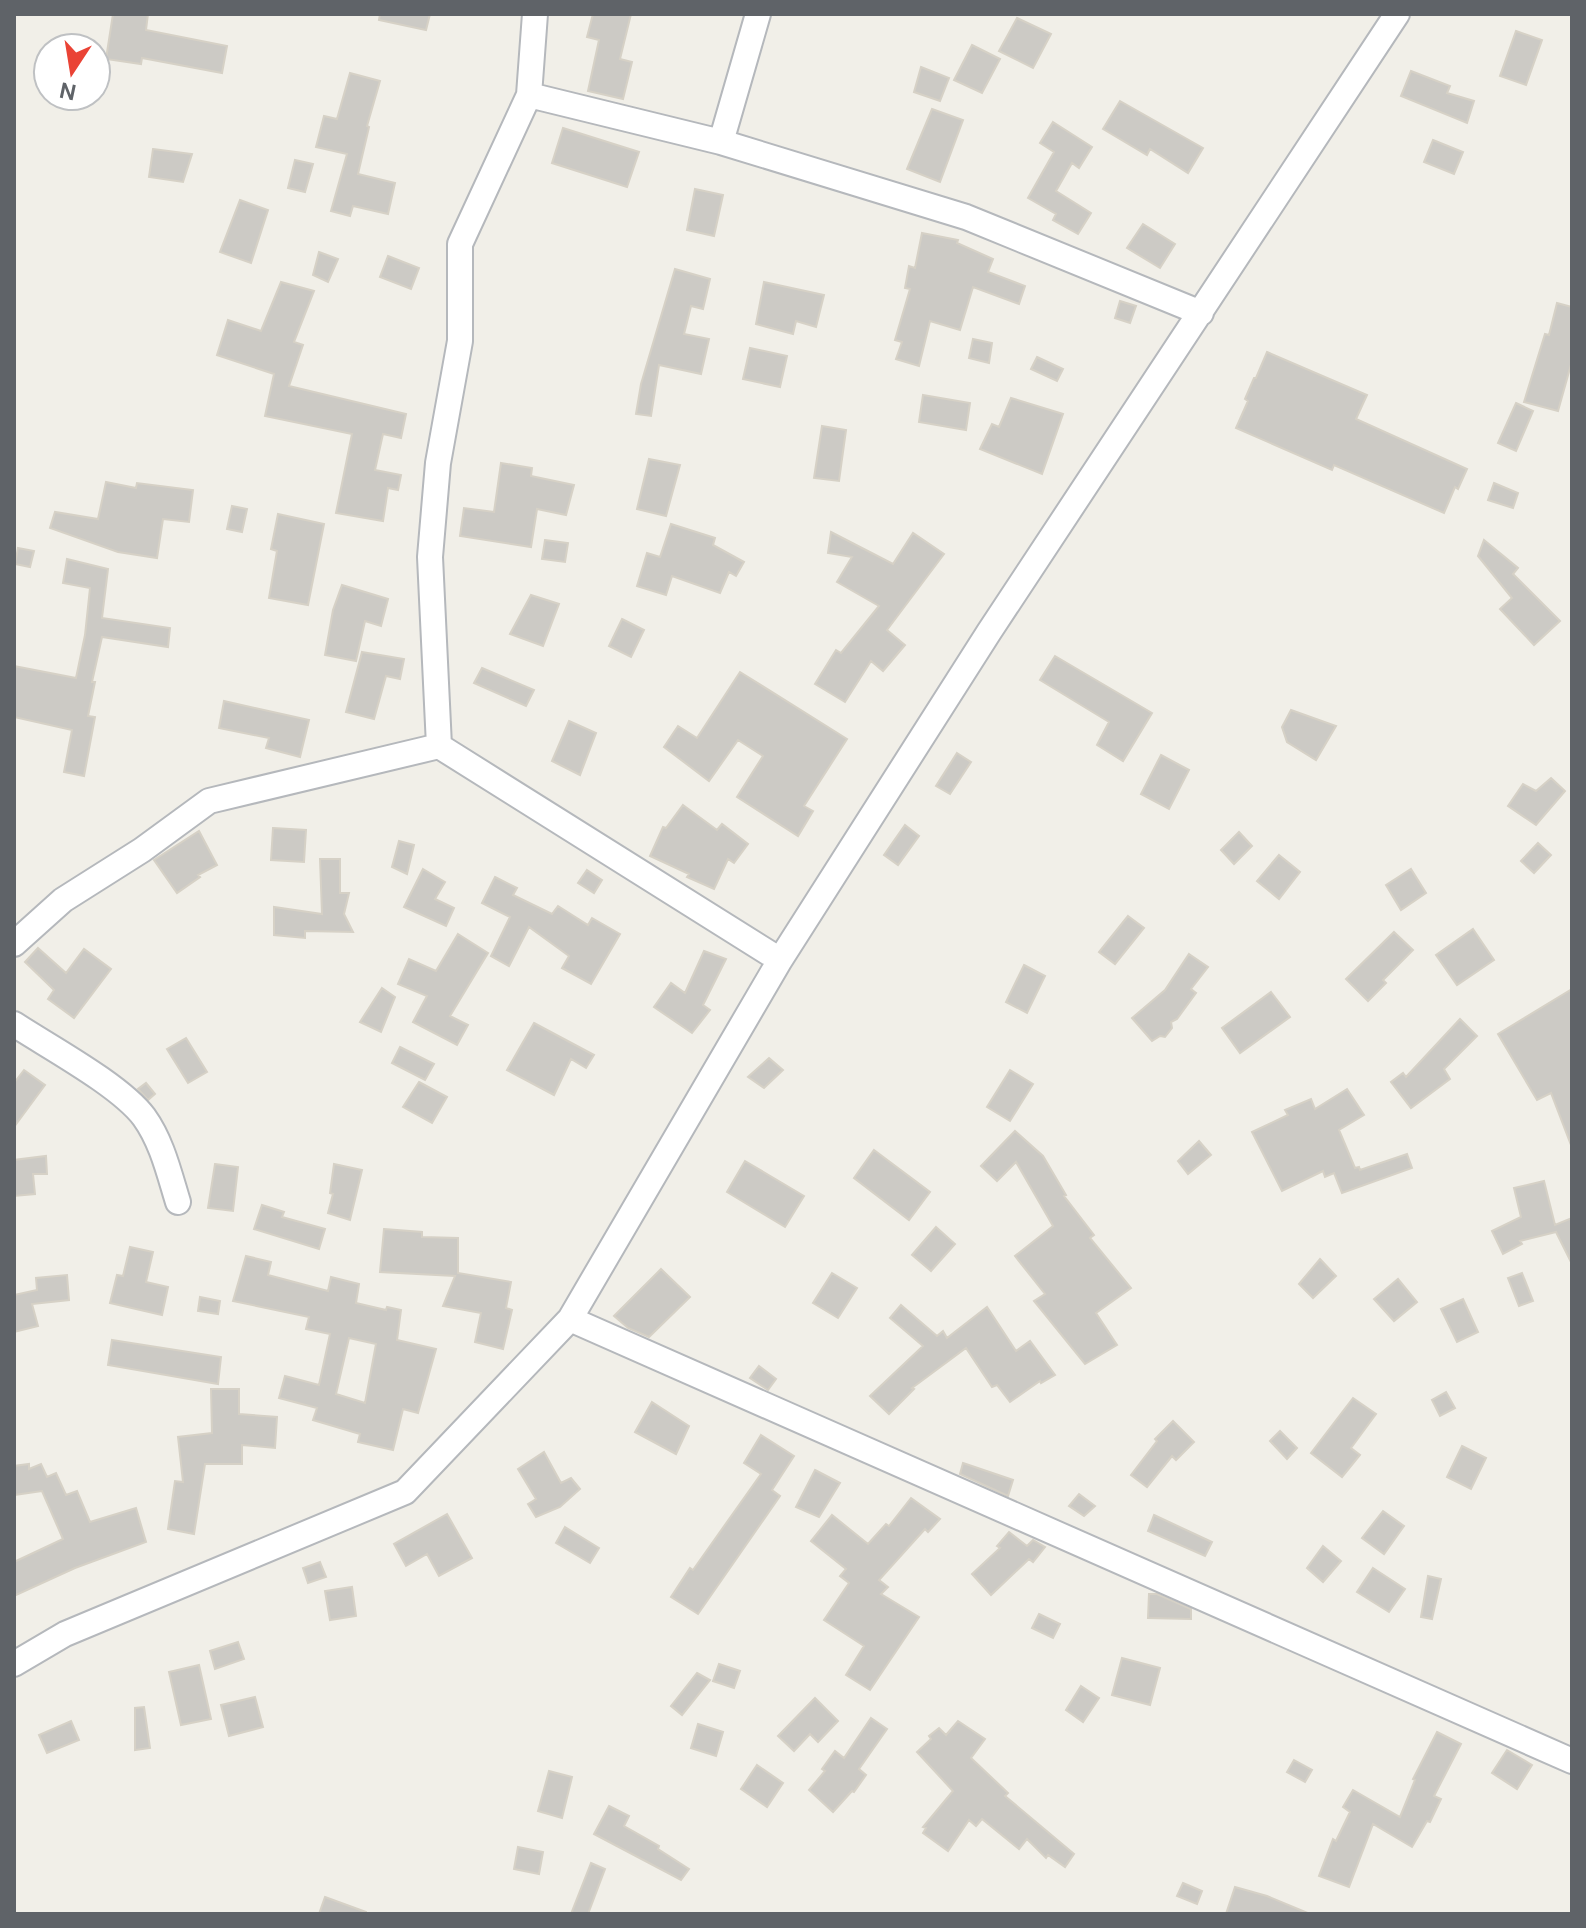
<svg xmlns="http://www.w3.org/2000/svg" width="1586" height="1928" font-family="'DM Sans',sans-serif">
  <style>
    .building { fill: #cccac5; stroke: #d6d1c6; stroke-width: 2; fill-rule: evenodd }
    .lines { fill: none; stroke-linecap: round; stroke-linejoin: round }
    .minor-casing { stroke: #b5b8bc; stroke-width: 28 }
    .minor { stroke: #fff; stroke-width: 24 }
  </style>
  <rect width="100%" height="100%" fill="#f1efe8"/>
  <path class="building" d="M113 14H148L146 30 227 46 222 73 142 58 141 64 106 59Z
    M380 14H430L426 30 379 20Z
    M593 14H631L620 59 632 62 623 99 588 91 599 40 587 37Z
    M1017 18 1051 34 1033 68 999 51Z
    M1516 31 1542 40 1526 85 1500 76Z
    M972 45 1000 59 982 93 954 80Z
    M921 67 949 78 940 101 914 92Z
    M1411 71 1450 86 1447 93 1474 101 1467 123 1401 96Z
    M350 73 380 81 367 126 369 127 358 174 395 183 388 214 353 206 350 216 331 211 347 154 316 147 324 116 337 119Z
    M1120 101 1203 148 1188 173 1150 149 1147 155 1103 129Z
    M932 109 963 120 940 182 907 169Z
    M1053 122 1092 147 1079 168 1072 163 1056 191 1091 213 1078 234 1053 220 1056 214 1028 198 1054 152 1040 143Z
    M563 128 639 152 627 187 552 163Z
    M1433 140 1463 152 1454 174 1424 162Z
    M153 149 192 154 183 182 149 177Z
    M295 160 313 164 305 192 288 188Z
    M695 189 723 195 714 236 687 230Z
    M240 200 268 210 251 263 220 252Z
    M1143 224 1175 244 1160 268 1127 248Z
    M922 233 958 240 957 243 993 259 988 272 1025 286 1019 304 973 287 960 330 930 321 919 366 896 359 902 342 895 340 910 289 905 288 909 266 915 268Z
    M319 252 338 259 328 282 313 275Z
    M388 256 419 268 411 289 380 277Z
    M675 269 710 279 703 309 691 306 684 334 709 339 701 374 659 365 651 416 636 414 641 384Z
    M281 282 314 291 294 342 303 345 289 386 406 414 401 438 383 434 375 470 401 475 398 490 388 488 383 521 336 513 352 434 265 416 274 374 217 355 228 320 261 331Z
    M764 282 824 295 816 327 796 321 793 334 756 324Z
    M1120 301 1136 306 1130 323 1115 318Z
    M1557 303 1572 307V361L1558 411 1524 402 1545 334 1549 335Z
    M973 339 992 343 989 363 969 358Z
    M750 348 787 356 780 387 743 379Z
    M1267 352 1367 395 1356 419 1467 469 1458 489 1455 487 1444 513 1334 465 1332 470 1236 428 1248 401 1245 399 1254 378H1256Z
    M1037 357 1063 369 1057 381 1031 369Z
    M923 395 970 403 966 430 919 422Z
    M1011 398 1063 414 1042 474 980 449 992 424 999 427Z
    M1516 403 1533 411 1516 451 1498 443Z
    M822 426 846 430 839 481 814 478Z
    M649 459 680 465 666 516 637 509Z
    M501 463 532 468 531 476 574 485 566 515 537 509 531 547 460 536 464 508 494 512Z
    M106 482 136 488 137 483 193 490 189 522 163 519 157 558 118 552 50 528 55 512 98 519Z
    M1494 483 1518 493 1513 508 1488 500Z
    M232 506 247 509 242 532 227 529Z
    M278 514 324 524 308 605 269 598 277 551 271 549Z
    M671 524 715 538 713 545 744 562 736 576 729 572 720 593 672 576 666 595 637 586 647 553 660 557Z
    M831 532 893 564 913 533 944 554 887 630 905 645 883 671 871 661 845 702 815 684 836 650 841 653 879 606 837 582 852 557 828 553Z
    M545 540 568 543 565 562 542 559Z
    M1484 540 1518 568 1513 574 1560 621 1534 645 1500 609 1512 598 1478 556Z
    M18 548 34 551 30 567 15 564Z
    M67 559 108 569 102 618 170 628 168 647 102 637 92 682H95L88 716 95 717 84 776 64 772 72 730 14 717V666L76 678 85 635 90 588 63 583Z
    M342 585 388 599 381 626 365 621 356 661 325 655 333 610Z
    M531 595 559 604 543 646 510 634Z
    M622 619 644 630 631 657 609 646Z
    M362 652 404 659 400 679 386 676 374 719 346 712Z
    M1055 656 1152 713 1123 761 1097 745 1109 722 1040 680Z
    M482 668 534 690 526 706 474 683Z
    M740 672 847 739 804 806 813 811 798 836 737 797 763 756 738 740 709 781 664 747 678 726 697 738Z
    M224 701 309 720 300 757 266 748 269 738 219 728Z
    M1291 710 1336 726 1316 760 1287 742 1282 727Z
    M569 721 596 733 580 775 552 761Z
    M957 753 971 762 950 794 936 786Z
    M1161 755 1189 770 1169 809 1141 794Z
    M1551 778 1565 791 1536 825 1508 806 1523 784 1536 791Z
    M683 805 717 830 722 824 748 844 734 863 728 859 714 889 687 877 689 874 650 856 663 827 666 828Z
    M905 825 919 836 898 865 884 855Z
    M273 828 306 830 304 862 271 860Z
    M199 831 217 865 198 875 200 877 177 893 154 860Z
    M1239 832 1252 846 1234 864 1221 850Z
    M399 841 414 845 407 874 392 867Z
    M1538 843 1551 855 1534 873 1521 861Z
    M1279 855 1300 872 1279 899 1257 881Z
    M320 859H340V893H349L344 914 353 932 305 931V938L274 935V907L322 914Z
    M423 869 445 882 435 899 454 908 446 926 404 907Z
    M1411 869 1426 893 1401 910 1386 885Z
    M587 870 602 880 594 893 578 883Z
    M495 877 517 888 513 895 552 914 558 906 588 925 592 918 620 934 591 984 562 968 569 956 529 927 509 966 491 956 510 917 482 903Z
    M1128 916 1144 928 1115 964 1099 952Z
    M1473 929 1494 960 1457 985 1436 955Z
    M1394 932 1413 950 1383 980 1386 983 1368 1001 1346 979Z
    M458 934 488 953 450 1016 468 1025 457 1045 413 1022 427 996 398 984 409 959 436 971Z
    M38 948 66 973 84 949 111 969 74 1018 48 999 54 990 25 962Z
    M704 951 726 959 703 1005 710 1010 692 1033 654 1007 671 983 685 993Z
    M1189 954 1208 967 1191 989 1196 993 1177 1019 1171 1022 1172 1028 1165 1037 1160 1036 1152 1041 1132 1018 1165 990Z
    M1024 965 1045 976 1027 1013 1006 1002Z
    M382 988 395 997 381 1032 360 1022Z
    M1572 989V1145H1571L1551 1093 1537 1100 1498 1034Z
    M1271 992 1290 1017 1240 1053 1222 1028Z
    M1460 1019 1477 1036 1444 1069 1450 1079 1411 1108 1391 1082 1403 1073 1406 1077Z
    M534 1023 594 1055 586 1068 571 1059 554 1095 507 1070Z
    M186 1038 207 1072 188 1083 167 1049Z
    M400 1047 434 1064 425 1080 392 1063Z
    M769 1058 783 1070 764 1088 748 1077Z
    M24 1070 45 1085 14 1127V1083Z
    M1010 1070 1033 1084 1010 1121 987 1107Z
    M419 1082 447 1097 432 1123 403 1107Z
    M146 1083 155 1094 148 1100 138 1089Z
    M1347 1089 1364 1115 1339 1130 1355 1168 1359 1167 1360 1170 1407 1154 1412 1168 1342 1193 1334 1173 1325 1177 1323 1171 1282 1191 1252 1132 1288 1115 1285 1110 1311 1099 1315 1109Z
    M1015 1131 1043 1156 1066 1195 1064 1196 1094 1235 1090 1238 1131 1288 1096 1313 1117 1345 1085 1364 1034 1301 1045 1294 1015 1256 1053 1226 1016 1162 997 1181 981 1166Z
    M1199 1141 1211 1155 1188 1174 1178 1161Z
    M874 1150 930 1192 909 1220 854 1178Z
    M46 1156 47 1174H33L35 1194 14 1196V1160Z
    M745 1161 804 1196 785 1227 727 1192Z
    M215 1164 238 1167 233 1211 208 1208Z
    M334 1164 362 1170 350 1220 328 1213 333 1194 330 1193Z
    M1544 1181 1555 1225 1572 1218V1264L1556 1232 1520 1241 1522 1244 1503 1254 1492 1231 1521 1217 1514 1188Z
    M262 1205 284 1212 282 1217 325 1229 319 1249 254 1229Z
    M936 1227 955 1244 931 1271 912 1255Z
    M384 1229 422 1232V1237L458 1238V1273L511 1282 506 1308 512 1310 503 1349 475 1342 481 1313 443 1306 455 1276 380 1272Z
    M130 1247 153 1252 146 1282 168 1287 162 1315 110 1303 117 1275 123 1276Z
    M246 1256 271 1262 268 1275 328 1291 331 1277 359 1284 356 1303 386 1310 387 1307 401 1310 397 1340 436 1349 418 1413 403 1409 393 1450 358 1442 360 1434 313 1420 317 1408 279 1398 285 1376 319 1385 330 1334 306 1329 309 1317 233 1301ZM349 1338 376 1344 365 1403 336 1394Z
    M1320 1259 1336 1276 1313 1298 1299 1284Z
    M661 1269 690 1297 649 1337 628 1328 614 1316Z
    M832 1273 857 1288 838 1318 813 1303Z
    M1522 1273 1533 1301 1519 1306 1508 1278Z
    M67 1275 69 1300 32 1304 38 1326 14 1332V1295L37 1290 36 1278Z
    M1398 1279 1417 1302 1394 1321 1374 1299Z
    M200 1297 220 1301 218 1314 198 1311Z
    M1463 1299 1478 1332 1457 1342 1441 1309Z
    M901 1305 937 1336 943 1331 947 1338 987 1307 1016 1351 1030 1341 1055 1375 1041 1383 1040 1381 1010 1402 997 1385 992 1387 966 1348 912 1388 914 1389 889 1414 870 1396 923 1346 890 1318Z
    M112 1340 221 1357 218 1384 108 1365Z
    M759 1366 776 1379 768 1390 750 1378Z
    M211 1389H239V1414L277 1417 275 1448 242 1445V1464H205L194 1534 168 1529 175 1481 183 1482 178 1437 212 1433Z
    M1446 1392 1455 1408 1440 1416 1432 1400Z
    M1353 1398 1376 1414 1351 1448 1360 1455 1342 1477 1311 1453Z
    M652 1402 689 1426 676 1454 635 1432Z
    M1173 1421 1194 1442 1176 1460 1172 1456 1147 1487 1131 1475 1157 1441 1155 1439Z
    M1280 1431 1297 1448 1287 1459 1270 1441Z
    M761 1435 794 1456 772 1490 780 1496 698 1614 671 1597 690 1568 693 1570 761 1474 744 1463Z
    M1462 1446 1486 1458 1471 1489 1447 1477Z
    M544 1452 561 1483 571 1478 580 1489 560 1507 536 1517 528 1504 536 1499 518 1469Z
    M963 1463 1013 1480 1008 1496 960 1474Z
    M29 1464V1469L41 1464 47 1477 56 1473 66 1495 77 1491 90 1522 136 1508 146 1542 75 1568 14 1596V1562L63 1539 42 1491 14 1495V1466Z
    M815 1470 840 1483 819 1517 796 1507Z
    M1079 1494 1095 1506 1084 1516 1069 1506Z
    M911 1498 940 1519 928 1532 925 1529 879 1580 888 1587 881 1594 919 1617 870 1690 846 1675 864 1646 824 1620 849 1583 840 1576 846 1569 811 1541 832 1515 868 1544 886 1524 889 1526Z
    M1383 1511 1404 1526 1384 1554 1362 1538Z
    M447 1514 472 1558 439 1576 427 1554 406 1566 394 1544Z
    M1154 1515 1212 1542 1205 1556 1148 1531Z
    M565 1527 599 1548 590 1563 556 1543Z
    M1009 1532 1027 1546 1033 1540 1045 1547 1033 1562 1029 1559 991 1595 972 1574 1000 1548 997 1546Z
    M1323 1546 1341 1561 1323 1582 1307 1568Z
    M320 1562 326 1577 308 1583 303 1568Z
    M1373 1568 1405 1589 1389 1612 1357 1592Z
    M1428 1576 1441 1579 1432 1619 1421 1617Z
    M352 1587 356 1616 330 1620 325 1591Z
    M1149 1594H1157L1191 1609V1619L1148 1618Z
    M1039 1614 1060 1624 1053 1638 1032 1628Z
    M238 1642 244 1659 215 1669 210 1651Z
    M1122 1658 1160 1668 1150 1705 1112 1695Z
    M719 1664 740 1671 734 1688 713 1681Z
    M199 1665 211 1719 181 1725 169 1672Z
    M697 1673 710 1680 682 1715 671 1706Z
    M1081 1686 1099 1698 1083 1722 1066 1710Z
    M255 1697 263 1727 229 1736 221 1705Z
    M815 1698 838 1721 818 1742 810 1734 794 1751 778 1736Z
    M144 1707 150 1748 135 1750V1708Z
    M871 1718 887 1729 859 1769 866 1775 854 1792 852 1791 833 1812 809 1790 825 1771 822 1769 835 1751 844 1758Z
    M71 1721 79 1740 47 1753 39 1735Z
    M958 1721 985 1739 971 1758 1008 1793 1005 1796 1074 1854 1065 1867 1048 1855 1046 1858 1027 1839 1019 1849 982 1819 976 1826 969 1820 948 1851 923 1833 926 1828 923 1827 953 1791 917 1752 931 1739 929 1736 939 1728 946 1735Z
    M698 1724 723 1732 716 1756 691 1748Z
    M1437 1732 1461 1744 1434 1796 1441 1799 1430 1822 1427 1821 1412 1847 1373 1824 1349 1887 1319 1876 1333 1839 1336 1841 1350 1812 1343 1807 1353 1790 1400 1817 1415 1780 1413 1779Z
    M1507 1750 1532 1765 1517 1789 1492 1773Z
    M1294 1760 1312 1770 1305 1782 1287 1772Z
    M757 1765 783 1783 767 1807 741 1789Z
    M549 1771 572 1777 562 1818 538 1811Z
    M609 1806 629 1816 624 1826 659 1846 658 1849 689 1869 681 1880 594 1834Z
    M518 1847 543 1852 539 1874 514 1869Z
    M591 1863 605 1869 588 1914H571Z
    M1183 1883 1202 1891 1197 1904 1177 1896Z
    M1235 1887 1267 1896 1310 1914H1226Z
    M325 1897 366 1912V1914H319Z"/>
  <g class="lines">
    <g class="minor-casing">
      <path id="minor" d="M529 95 721 142 966 217 1201 313
        M721 142 758 14
        M439 746 430 557 438 463 460 341V244L529 95 535 14
        M14 944 63 900 142 850 209 801 439 746 780 960
        M14 1024C49 1047 120 1085 144 1117 162 1142 169 1173 178 1202
        M570 1319 1572 1761
        M14 1664 65 1634 405 1492 570 1319 780 960 989 632 1397 14"/>
    </g>
    <use href="#minor" class="minor"/>
  </g>
  <rect width="1586" height="1928" fill="none" stroke="#5f6368" stroke-width="32"/>
  <g transform="translate(72 72) rotate(192)"><circle r="38" fill="#ffffff" stroke="#bfc1c3" stroke-width="2"/>
  <path d="M0-6L14 30L0 20L-14 30Z" fill="#ea4335"/>
  <text y="-12" font-size="22" font-weight="bold" text-anchor="middle" fill="#5f6368">N</text>
  </g>
</svg>
